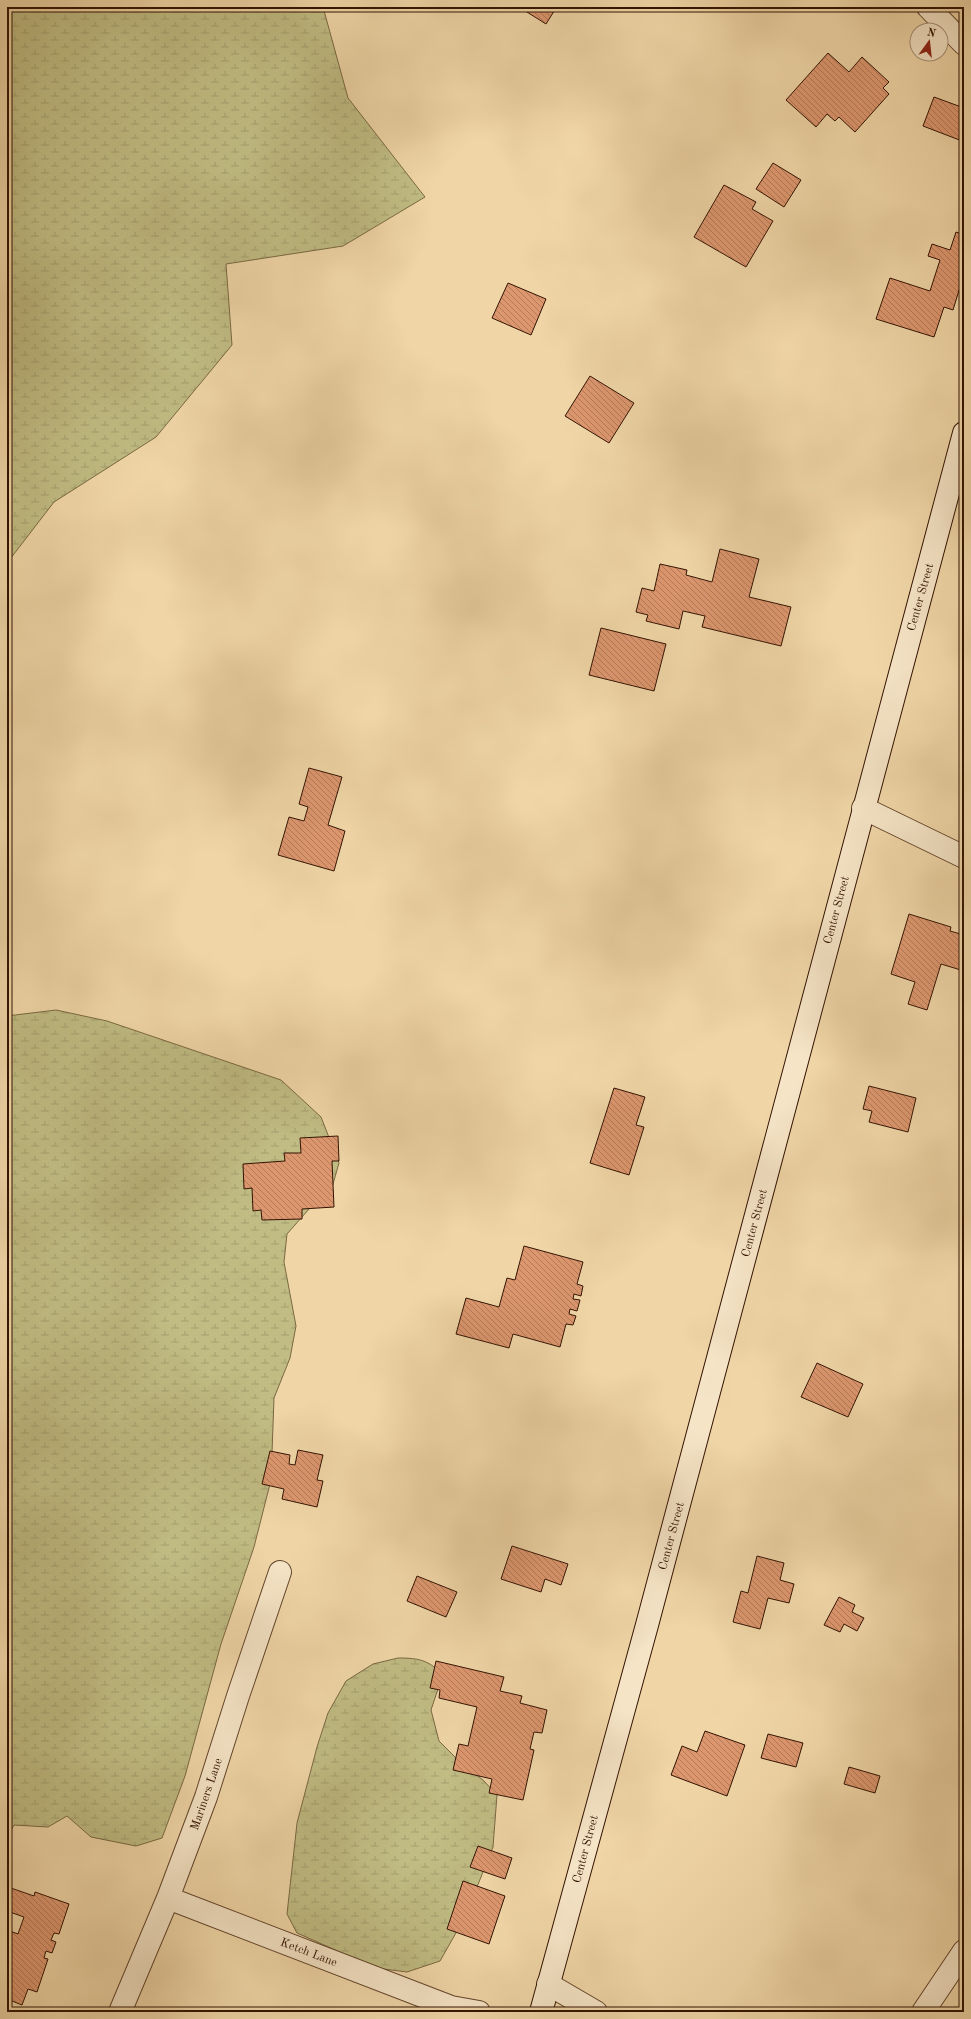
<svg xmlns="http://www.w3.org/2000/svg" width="971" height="2019" font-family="'Old Standard TT',serif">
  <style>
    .wetland { fill: url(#wetland-marsh); stroke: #7a6842 }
    .building { fill: url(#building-back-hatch); stroke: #331302 }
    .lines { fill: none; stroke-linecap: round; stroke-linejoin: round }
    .street-casing { stroke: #62442b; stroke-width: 24 }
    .secondary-casing { stroke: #331302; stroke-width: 24 }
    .street { stroke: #f5e4c6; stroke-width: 22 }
    .secondary { stroke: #f5e4c6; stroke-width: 22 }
    .labels { text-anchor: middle; stroke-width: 4; stroke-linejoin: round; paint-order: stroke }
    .street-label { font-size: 12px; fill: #331302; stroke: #f5e4c6 }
  </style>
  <defs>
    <pattern id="wetland-marsh" width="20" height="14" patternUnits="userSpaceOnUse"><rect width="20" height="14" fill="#c0bc83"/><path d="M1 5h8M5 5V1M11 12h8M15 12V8" fill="none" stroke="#a5a170"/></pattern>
    <pattern id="building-back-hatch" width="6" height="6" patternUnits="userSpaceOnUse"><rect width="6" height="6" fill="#dd976f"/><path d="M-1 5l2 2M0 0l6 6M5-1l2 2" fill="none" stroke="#b47a59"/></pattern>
  </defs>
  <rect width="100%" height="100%" fill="#f0d6a7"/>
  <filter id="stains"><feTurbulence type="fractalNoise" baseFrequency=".005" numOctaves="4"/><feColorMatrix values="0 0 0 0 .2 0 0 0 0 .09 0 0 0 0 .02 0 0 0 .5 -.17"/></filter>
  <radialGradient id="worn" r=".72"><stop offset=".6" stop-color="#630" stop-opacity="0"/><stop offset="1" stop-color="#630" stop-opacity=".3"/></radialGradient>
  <path class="wetland" d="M7 7H323L348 98 425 197 343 246 226 264 232 345 156 437 54 502 7 563Z
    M56 1010 107 1021 281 1080 321 1117 339 1163 331 1191 309 1209 287 1234 284 1262 296 1326 290 1358 274 1398 271 1480 254 1547 221 1644 185 1776 162 1838 136 1846 91 1837 67 1816 48 1827 14 1825 7 1838V1016Z
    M398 1658C415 1658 427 1659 440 1672L438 1689 431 1710 439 1741 462 1764 483 1780 497 1795 493 1847 465 1917 440 1961 407 1972 376 1968 297 1933 287 1914 297 1823 317 1747 328 1713 346 1681 373 1664Z"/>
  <path class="building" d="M519 7H554L556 8 546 24Z
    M828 53 849 72 862 57 889 82 883 88 889 94 855 132 839 117 835 121 827 114 816 127 786 100Z
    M934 97 964 108V135L962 141 923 126Z
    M773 163 801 180 784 207 756 189Z
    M724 185 756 202 752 209 773 221 746 267 694 237Z
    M956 232 964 235V274L953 310 944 307 934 337 876 319 890 278 930 291 940 260 928 256 932 244 950 250Z
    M508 283 546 299 531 335 492 318Z
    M590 376 634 403 609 443 565 416Z
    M720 549 759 559 749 597 791 607 781 646 702 627 705 616 683 611 679 629 646 621 648 615 636 612 642 588 654 591 660 564 687 570 686 575 712 582Z
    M601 628 666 644 654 691 589 675Z
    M309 768 342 777 328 825 345 831 334 871 278 855 289 817 304 821 308 807 299 804Z
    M909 914 951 927 950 931 964 935V971L941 964 927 1010 908 1004 915 982 891 974Z
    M869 1086 916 1098 908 1132 869 1122 872 1111 863 1109Z
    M614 1088 645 1097 636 1125 644 1127 629 1175 590 1163Z
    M338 1136 339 1161H332L334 1207 302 1209V1219L262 1220 261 1210 253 1211 252 1188 244 1189 243 1164 285 1161 284 1153H301L300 1138Z
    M524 1246 583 1262 577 1284 583 1286 581 1296 574 1294 573 1299 580 1300 577 1311 570 1309 569 1314 576 1316 573 1325 566 1324 560 1347 513 1334 509 1348 456 1334 466 1298 499 1307 507 1278 515 1280Z
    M817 1363 863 1384 848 1417 801 1397Z
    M298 1450 323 1455 317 1480 323 1481 317 1507 282 1499 284 1489 262 1484 270 1451 290 1455 289 1464 295 1465Z
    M512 1546 568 1564 561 1585 545 1579 541 1592 501 1579Z
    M757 1556 784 1563 780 1580 794 1584 789 1603 768 1598 760 1629 733 1622 741 1591 748 1593Z
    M417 1576 457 1592 446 1617 407 1601Z
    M839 1597 855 1605 852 1612 864 1618 857 1631 844 1624 840 1632 824 1625Z
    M436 1661 504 1677 500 1691 522 1696 520 1703 547 1710 542 1733 534 1732 530 1749 534 1750 523 1800 489 1793 492 1779 453 1770 459 1744 468 1746 477 1707 439 1698 440 1690 430 1688Z
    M705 1731 745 1745 727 1796 671 1775 682 1746 697 1752Z
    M768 1734 803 1743 796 1767 761 1758Z
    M849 1767 880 1776 875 1793 844 1784Z
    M478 1846 512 1858 505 1879 470 1867Z
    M463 1881 505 1896 489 1944 447 1929Z
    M8 1887 34 1896 35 1892 69 1904 59 1934 54 1933 51 1940 56 1942 52 1953 46 1951 44 1958 48 1959 37 1992 28 1989 22 2005 7 1999V1930L18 1934 24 1917 7 1911Z"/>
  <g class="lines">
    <g class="street-casing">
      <path id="street" d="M928 7 964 44
        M863 808 964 857
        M168 1898 451 2007 479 2012
        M548 1984 596 2012
        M120 2012 168 1898 206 1797 238 1696 280 1572
        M923 2012 964 1951"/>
    </g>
    <g class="secondary-casing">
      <path id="secondary" d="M541 2012 647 1625 964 433"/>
    </g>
    <use href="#street" class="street"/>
    <use href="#secondary" class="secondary"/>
  </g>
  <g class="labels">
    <g class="street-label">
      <text transform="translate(920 597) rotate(-74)" y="4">Center Street</text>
      <text transform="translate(836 910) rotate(-75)" y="4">Center Street</text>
      <text transform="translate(754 1223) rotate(-75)" y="4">Center Street</text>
      <text transform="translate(671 1536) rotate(-75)" y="4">Center Street</text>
      <text transform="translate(206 1794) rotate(-71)" y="4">Mariners Lane</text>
      <text transform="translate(585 1849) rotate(-75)" y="4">Center Street</text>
      <text transform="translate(309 1952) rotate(21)" y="4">Ketch Lane</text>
    </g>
  </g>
  <rect width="971" height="2019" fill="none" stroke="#f0d6a7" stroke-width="24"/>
  <rect x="8" y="8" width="955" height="2003" fill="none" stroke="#331302" stroke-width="2"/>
  <rect x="12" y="12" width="947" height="1995" fill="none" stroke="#331302"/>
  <g transform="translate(929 42) rotate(15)"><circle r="19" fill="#f5e4c6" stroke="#a79078"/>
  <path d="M0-3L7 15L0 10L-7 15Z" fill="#8f2418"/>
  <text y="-6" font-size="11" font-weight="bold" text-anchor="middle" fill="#331302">N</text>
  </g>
  <rect width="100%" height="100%" filter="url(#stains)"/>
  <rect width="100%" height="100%" fill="url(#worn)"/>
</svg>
